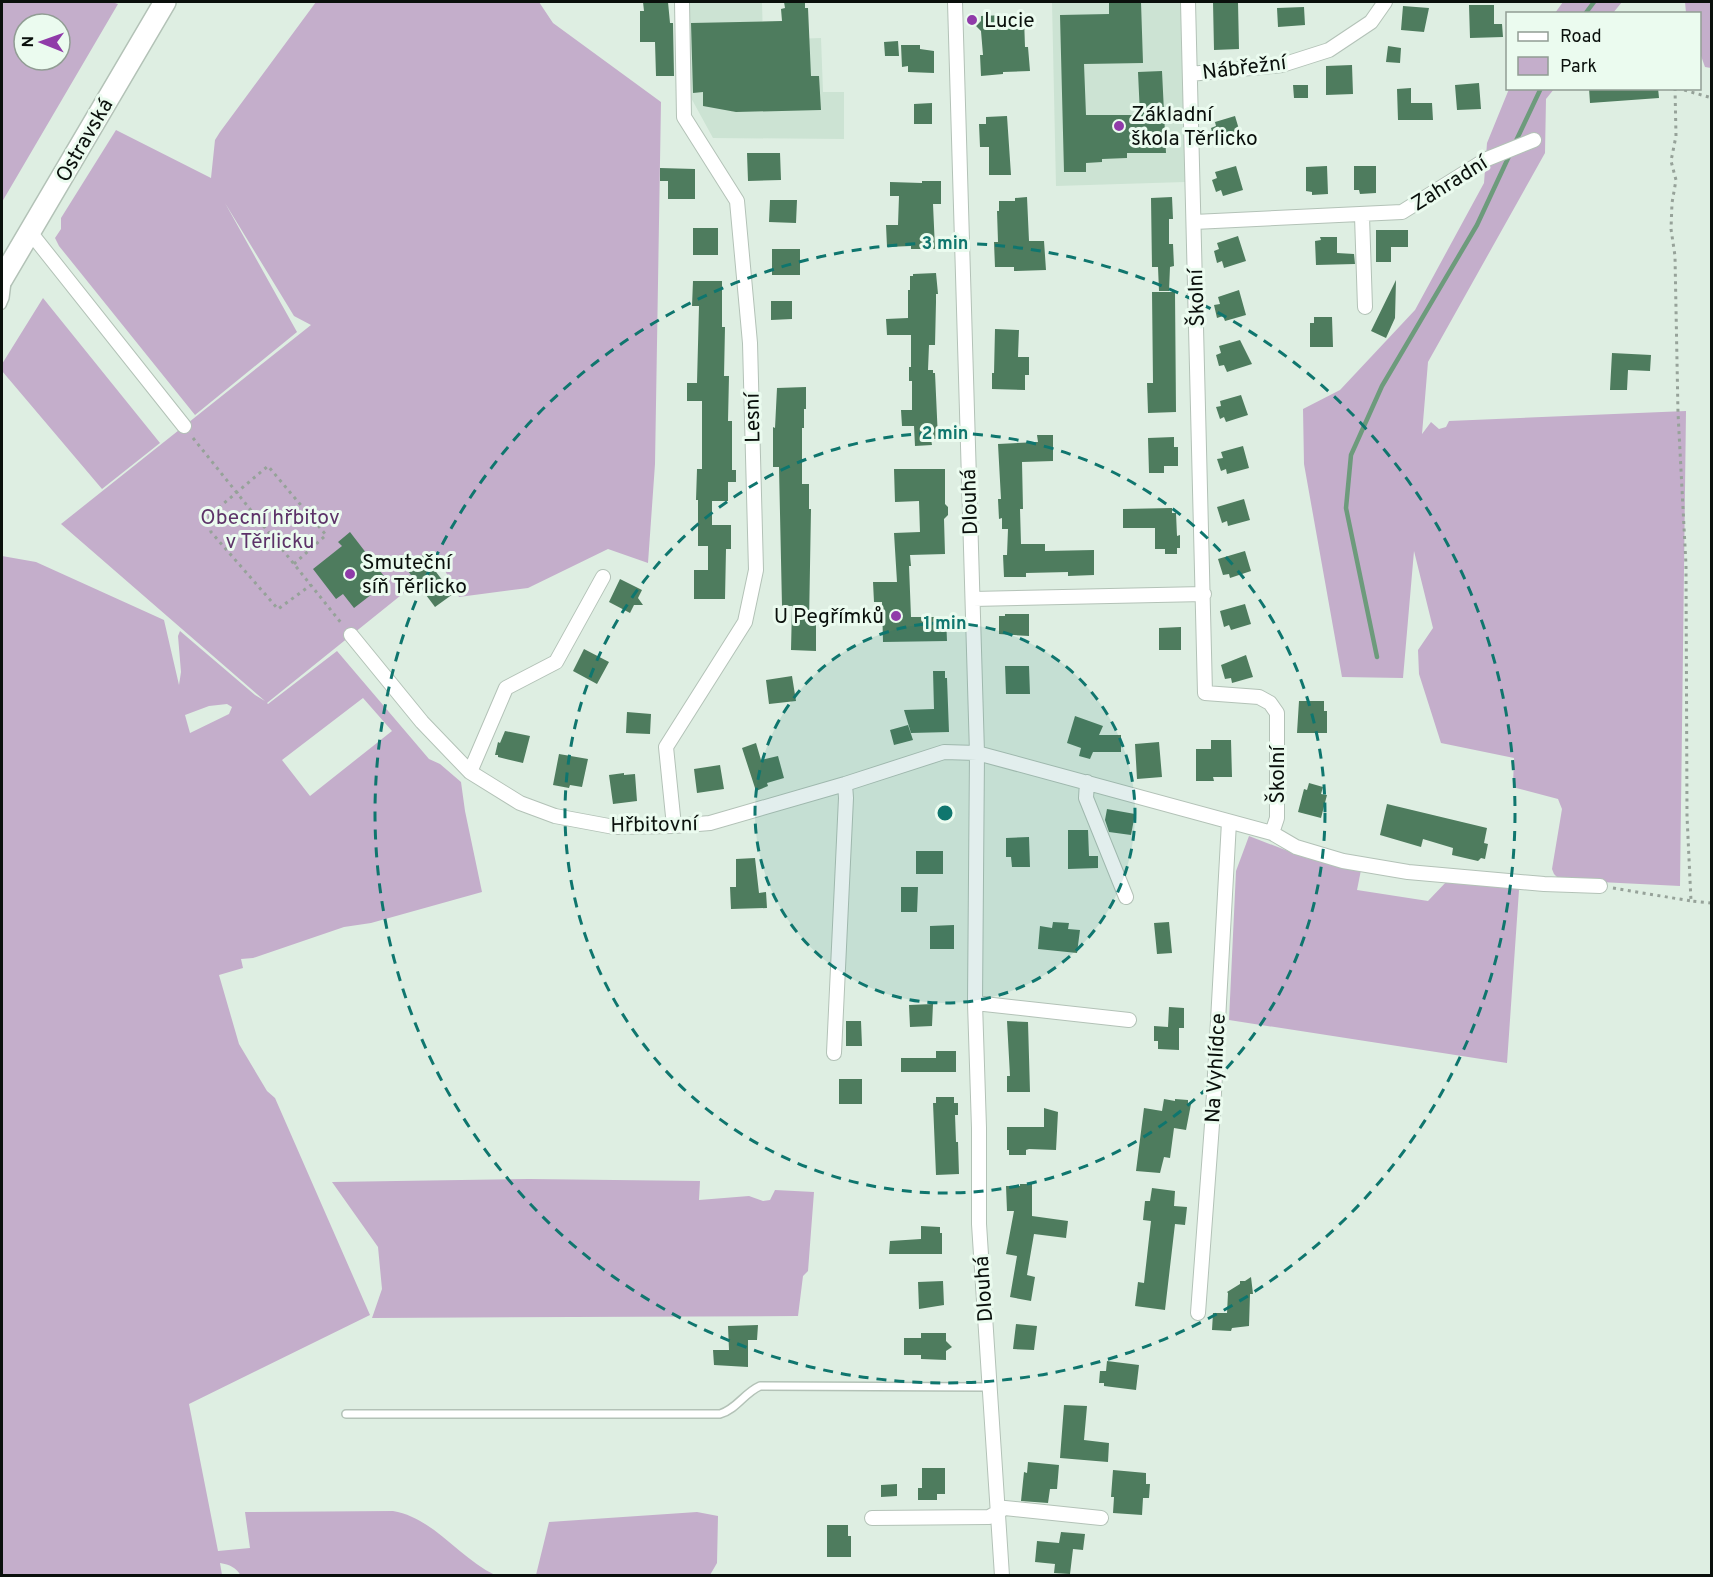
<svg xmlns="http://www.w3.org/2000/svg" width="1713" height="1577" font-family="Overpass,sans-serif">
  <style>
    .built { fill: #cce3d3 }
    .green { fill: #c4aecb; fill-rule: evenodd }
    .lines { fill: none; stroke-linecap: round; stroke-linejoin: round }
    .stream { stroke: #6d9b7c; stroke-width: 4.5 }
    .building { fill: #4e7c5e }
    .lane-casing { stroke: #b3c2b7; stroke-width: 10 }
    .street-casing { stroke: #b3c2b7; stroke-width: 16 }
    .primary-casing { stroke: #b3c2b7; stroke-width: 24 }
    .path { stroke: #96a299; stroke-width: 3; stroke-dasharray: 3 4.5; stroke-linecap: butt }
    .lane { stroke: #fff; stroke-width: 7 }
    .street { stroke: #fff; stroke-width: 14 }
    .primary { stroke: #fff; stroke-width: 21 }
    .ring { fill: none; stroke: #0f766e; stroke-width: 3; stroke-dasharray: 10 8 }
    .poi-dot { fill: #903ba9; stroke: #ebfbef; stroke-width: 2 }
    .labels { text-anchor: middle; stroke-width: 6; stroke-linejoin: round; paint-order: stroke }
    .poi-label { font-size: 21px; fill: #0a100c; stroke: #ebfbef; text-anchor: start }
    .street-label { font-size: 21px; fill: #0a100c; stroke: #ebfbef }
    .park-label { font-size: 21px; fill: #5d3369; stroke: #ebfbef }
    .centre { fill: #0f766e; stroke: #ebfbef; stroke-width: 3 }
    .ring-label { font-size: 18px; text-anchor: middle; font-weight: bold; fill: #0f766e; stroke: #ebfbef; stroke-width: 6; stroke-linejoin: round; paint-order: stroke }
  </style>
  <rect width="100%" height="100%" fill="#deeee2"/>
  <path class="built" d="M689 2H762L763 40 821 38 823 92H844V139L713 138 690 96Z
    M1052 2H1181L1185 182 1056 186Z"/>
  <path class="green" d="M2 2H112L118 4 2 202ZM24 24H60V60H24Z
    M316 2H539L553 23 661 102 655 464 648 563 608 549 528 588 459 597 441 563 267 703 268 704 337 651 429 759 440 764 461 782 465 811 482 892 371 923 344 927 253 958 241 959 243 968 219 975 239 1044 267 1091 275 1098 370 1315 189 1404 218 1551 250 1548 245 1512 393 1511C434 1518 459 1558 495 1575L241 1576C236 1567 230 1565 220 1563L222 1575H2V556L36 562 164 620 179 685 181 672 178 636 180 631 255 695 265 701 61 524 311 325 294 316 225 203 297 332 195 415 59 246 55 238 61 229V218L116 130 211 178 215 140 220 132ZM363 698 392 731 310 796 282 760ZM227 704 232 707 229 714 190 733 185 715 209 706Z
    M1563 2H1622L1613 13H1555Z
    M1685 2H1711V68L1705 67 1700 53V14L1686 13Z
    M1509 89H1554L1546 99 1545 153 1428 362 1422 434 1431 422 1439 429 1446 427 1449 421 1686 411 1680 886 1560 880 1554 874 1552 869 1562 809 1558 799 1516 788 1513 785 1514 758 1441 743 1419 674 1418 650 1433 628 1414 551 1403 678 1342 677 1304 464 1303 409 1340 390 1415 310 1484 183 1487 143Z
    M43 298 160 443 102 489 2 371V364Z
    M1249 836 1306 858 1361 870 1357 890 1428 901 1448 880 1516 886 1519 890 1507 1063 1229 1020 1236 871Z
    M529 1179 700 1181 699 1200 749 1196 763 1201 770 1200 775 1190 814 1192 808 1271 803 1276 798 1316 372 1318 382 1289 378 1247 332 1182Z
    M697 1512 718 1516 717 1563 710 1575H536L549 1522Z"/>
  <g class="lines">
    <path class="stream" d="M1585 14 1594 2
      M1515 143 1541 88
      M1377 657 1346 508 1351 455 1382 386 1477 225 1510 154"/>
  </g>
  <path class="building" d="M643 2H668L670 23H673L674 76H656L655 42H640V11H644Z
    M784 2H805V8H808L811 76H819L821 110 736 112 703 106V92L693 93 691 23 782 21 781 9 785 8Z
    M1109 2H1141L1143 63 1084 64 1086 115H1140L1138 72 1162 71 1166 153H1127V158L1102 159V162L1086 163V172H1064L1060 15 1109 14Z
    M1213 2H1238L1239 49 1214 50Z
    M1469 5H1494V24H1502L1503 37 1470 38Z
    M1403 6 1429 8 1424 32 1401 30Z
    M1304 7 1305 25 1278 27 1277 8Z
    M1005 15V19L1024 18 1025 47H1028L1030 71 1003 72V74L981 76 980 55H983L981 31 976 26 981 21V16Z
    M898 41 899 56H885L884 42Z
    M901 45H920V49L934 51V73L908 72V66L902 67Z
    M1388 46 1401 48 1400 63 1386 62Z
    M1352 65 1353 94 1326 95V66Z
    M1479 83 1481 109 1457 110 1455 85Z
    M1293 85H1308V98H1294Z
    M1411 88V103H1432L1433 120H1398L1397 89Z
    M1589 88H1658L1659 98 1590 103Z
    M932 103V124H914V104Z
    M1007 116 1011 175H989V147H980L979 124H986V117Z
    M1235 116 1241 136 1221 142 1219 138 1214 140 1211 128 1216 126 1215 122Z
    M747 153H780L781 180 748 181Z
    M1236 166 1243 190 1223 196 1221 190 1216 192 1212 180 1217 178 1215 172Z
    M1327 166 1328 194 1312 195V192L1306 191V167Z
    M1354 166H1376V193L1360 194 1359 190H1354Z
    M660 168 695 169V199H668V181H660Z
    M922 181H941V204H933L935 249H911V246L887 247 886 225H898L899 196H890V182L922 183Z
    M1027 197 1029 241H1044L1046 270 1014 271V267H995L994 242H998L997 211H999V201H1015V198Z
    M1172 197 1173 219H1169V244H1173L1174 266 1170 267 1169 291H1159L1158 267H1152L1151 198Z
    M770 200H797L796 223 769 222Z
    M693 228H718V255H693Z
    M1376 230H1408V247H1391V262H1376Z
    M1238 236 1246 261 1224 268 1222 261 1217 263 1214 251 1219 249 1217 243Z
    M1320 237H1337V253L1354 254 1355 264 1316 265 1315 241 1321 240Z
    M772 249H800V275H772Z
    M936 273 938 294H936V302L935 345H929L928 370H933V373H935L938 439H931L932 445 915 446 914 426H902L901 410H912V381H909V367H911V335H887L886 319 908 318V290H910V276H913V274Z
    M1396 280 1395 318 1386 338 1371 331Z
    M693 281H722V327H725L724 376H729L728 421H732V470H736V482H728V501H712V525H731V549H726L725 599H694V570H708V546H698V500H696L697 469H702V401H687V383H697L699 306H692Z
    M1239 290 1246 315 1225 321 1223 316 1217 318 1214 305 1220 304 1218 297Z
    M1152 292H1175L1176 412 1148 413 1147 383H1153Z
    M771 301H792V319L771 320Z
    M1314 317H1332L1333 347H1310V323H1314Z
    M995 329 1019 330 1018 357H1029V375H1025V390L992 389V373H994Z
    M1240 340 1252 364 1227 372 1224 365 1219 366 1216 355 1221 353 1219 346Z
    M1612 353 1651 355 1650 371 1628 370 1627 390H1610Z
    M806 387V409H804V428H802V484H809V509H811L809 624H816V651L791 650 792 606H782L779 467H773V427L775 428 777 388Z
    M1241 395 1248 415 1226 422 1224 417 1220 419 1216 407 1221 406 1220 401Z
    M1037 435H1053V461L1022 462 1023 509H1020L1021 544H1045V551L1094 550V575L1068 576V572L1026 573V577H1004L1003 555H1007L1008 529H1002V518L999 519 998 499H1001L998 444 1038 442Z
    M1174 437V447H1178V466H1164V473H1149L1148 438Z
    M1243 446 1249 468 1227 474 1226 469 1221 471 1217 459 1223 458 1221 452Z
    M894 469H945V504L948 507V515L944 519 945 554 910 555 911 566H909L911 617H946L947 641 883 642 882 602H874L873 582H897L894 533 920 532 919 501 895 502Z
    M1244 499 1250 520 1228 526 1227 521 1222 523 1217 507Z
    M1172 508V513H1176L1177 536 1180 535V548H1177V554H1165V549H1155V528H1123V509Z
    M350 532 387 580 385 584 354 608 343 594 336 599 313 569 342 546 338 542Z
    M1245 551 1251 571 1230 578 1229 574 1223 575 1218 559Z
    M423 555 453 594 435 607 408 571 415 566 413 563Z
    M620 579 642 590 638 598 643 605H634L630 613 609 602Z
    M1245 604 1251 624 1231 630 1229 625 1224 627 1220 611Z
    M1005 614H1029V636L999 634V616H1005Z
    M1181 627V650H1159V628Z
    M584 649 609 662 597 684 573 671Z
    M1246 655 1253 677 1232 683 1231 678 1225 679 1221 665Z
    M1005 666H1029L1030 694H1006Z
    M933 671H945V678H947L949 732 911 733 904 710 934 709Z
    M792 676 796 701 769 704 766 680Z
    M1299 701H1324V711H1327V733H1297Z
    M627 712 651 714 650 734 626 733Z
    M1075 716 1103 726 1099 735H1121V752H1093L1090 759 1079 756 1081 748 1067 743Z
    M908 725 913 740 894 745 890 730Z
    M505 731 530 736 523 763 498 757V755H495L498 742 500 743Z
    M1211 740H1231L1232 777H1213L1214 781H1196V749H1211Z
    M1159 742 1162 777 1137 779 1135 744Z
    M756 743 761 760 778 756 784 778 767 783 768 786 756 791 742 748Z
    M559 754 588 759 582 787 570 785 569 788 553 785Z
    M720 765 724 789 697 793 694 769Z
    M624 773V775L635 774 637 801 613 804 609 775Z
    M1309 783 1323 787 1321 794 1327 795 1321 818 1298 812 1304 789 1307 790Z
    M1387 804 1487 828 1484 843 1488 844 1485 859 1481 858 1478 861 1452 855 1453 848 1423 839 1421 847 1380 835Z
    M1107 809 1135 814 1131 835 1109 832 1105 820Z
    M1068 830H1088L1089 856H1098V868L1068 869Z
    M1029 837 1030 867H1012L1011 857H1006V838Z
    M916 851H943V874H916Z
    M755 858 759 893 766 892 767 908 731 909 730 887H736V859Z
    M901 887H918L917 912H901Z
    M1053 922 1069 923 1068 929 1080 930 1077 953 1038 949 1040 926 1052 928Z
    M1169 922 1172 953 1157 954 1154 923Z
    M954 925V949H930V926Z
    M933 1004 932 1026 910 1027 909 1005Z
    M1169 1007 1184 1008V1028H1179V1050L1158 1049V1041H1154V1026L1168 1027Z
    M846 1021H861L862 1046H846Z
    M1007 1021 1028 1022 1030 1092H1007V1076H1010Z
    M936 1051H956V1072H901V1058H936Z
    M839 1079H862V1104H839Z
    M936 1097H954V1103H958V1115H955L956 1142H958L959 1174 936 1175 933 1103H936Z
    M1164 1099 1175 1101V1099L1188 1100V1103L1191 1104 1186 1130 1174 1128 1170 1158 1164 1157 1160 1173 1136 1171 1144 1108 1162 1111Z
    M1044 1108 1058 1112 1056 1150 1029 1149 1026 1150V1155H1009V1150H1007V1127H1044Z
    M1020 1184H1032V1216L1068 1221 1066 1238 1034 1234 1027 1275 1035 1277 1031 1301 1010 1297 1017 1256 1006 1254 1014 1211H1007L1006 1186H1020Z
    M1152 1188 1175 1191 1174 1206 1187 1207 1185 1225 1175 1224 1165 1310 1135 1306 1138 1282 1144 1283 1151 1221 1143 1220 1145 1201H1150Z
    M921 1226 940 1227V1233H942V1254H889L890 1241 921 1239Z
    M1251 1277 1253 1294H1250L1249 1326 1232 1328 1231 1331 1212 1330 1213 1313H1227L1228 1293 1227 1292 1240 1284V1281H1245Z
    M943 1281 944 1305 919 1309 918 1282Z
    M1016 1324 1037 1326 1034 1350 1013 1349Z
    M758 1325 757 1340H748V1367L714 1365 713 1350H729L728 1326Z
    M921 1333H946V1341L952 1347 946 1351V1360L921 1359V1355H904V1338H921Z
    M1107 1361 1139 1365 1136 1390 1104 1386V1383H1099L1100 1371H1106Z
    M1064 1405 1087 1406 1084 1440 1109 1443 1108 1462 1060 1458Z
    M1028 1462 1059 1465 1057 1489H1050L1048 1503 1021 1501 1024 1472 1027 1473Z
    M922 1468H945V1494H937V1500H918V1488H922Z
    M1113 1470 1146 1473V1484H1150L1149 1498H1143L1142 1515 1113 1513 1114 1497H1111Z
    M897 1484V1496L881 1497V1485Z
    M827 1525H848V1536H851V1557H827Z
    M1061 1532 1085 1534 1083 1550 1073 1549 1070 1574 1054 1573 1055 1564 1035 1562 1037 1541 1059 1543Z"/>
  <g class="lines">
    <g class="lane-casing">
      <path id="lane" d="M2 305 5 298 7 282
        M346 1414H720C737 1409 744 1393 760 1386L990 1387"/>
    </g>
    <g class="street-casing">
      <path id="street" d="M955 2 977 753 975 1003 979 1128V1224L1002 1576
        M1188 2 1205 693 1259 697 1270 703 1277 713V818L1272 833
        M1190 74 1282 65 1329 50 1371 22 1385 2
        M1362 216 1365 307
        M1194 222 1402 212 1487 159 1534 140
        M30 232 184 426
        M973 599 1204 594
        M351 635 422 722 470 772 520 803 555 816 614 827 674 826 710 823 845 784 944 752 977 753 1272 833 1296 847 1343 861 1408 872 1544 884 1600 886
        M470 772 506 688 556 662 603 577
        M1087 782 1086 798 1126 897
        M674 826 666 747 745 622 756 570 750 343 737 201 684 117 682 2
        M975 1003 1129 1020
        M834 1053 846 798 845 784
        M1198 1313 1213 1111 1229 822
        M872 1518 989 1517 1005 1508 1101 1518"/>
    </g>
    <g class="primary-casing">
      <path id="primary" d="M2 279 165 2"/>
    </g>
    <path class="path" d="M1675 88 1676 136 1671 161 1676 180 1672 203 1671 229 1675 256 1678 413 1686 565 1687 816 1691 901 1712 903
      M1677 88 1712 98
      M193 438 342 624
      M294 564 326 535 268 466 210 515 209 523 211 532 278 609 311 585
      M1613 888 1691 901"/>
    <use href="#lane" class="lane"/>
    <use href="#street" class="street"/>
    <use href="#primary" class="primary"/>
  </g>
  <circle cx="945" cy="813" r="190" fill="#0f766e" fill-opacity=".12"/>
  <g class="ring">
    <circle cx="945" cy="813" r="190"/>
    <circle cx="945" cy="813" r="380"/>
    <circle cx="945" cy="813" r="570"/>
  </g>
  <g class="poi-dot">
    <circle cx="972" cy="20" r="6"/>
    <circle cx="1119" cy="126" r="6"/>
    <circle cx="350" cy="574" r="6"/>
    <circle cx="896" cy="616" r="6"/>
  </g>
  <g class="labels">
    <g class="poi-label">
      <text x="984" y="27">Lucie</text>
      <text x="1131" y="121">Základní<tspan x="1131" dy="24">škola Těrlicko</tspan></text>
      <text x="362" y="569">Smuteční<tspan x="362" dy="24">síň Těrlicko</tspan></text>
      <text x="884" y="623" text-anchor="end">U Pegřímků</text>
    </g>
    <g class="street-label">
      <text transform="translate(1244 67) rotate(-7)" y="7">Nábřežní</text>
      <text transform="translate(84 140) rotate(-60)" y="7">Ostravská</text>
      <text transform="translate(1449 183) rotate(-32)" y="7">Zahradní</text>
      <text transform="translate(1196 298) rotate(-92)" y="7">Školní</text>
      <text transform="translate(752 418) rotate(-91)" y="7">Lesní</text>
      <text transform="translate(969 502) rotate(-92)" y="7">Dlouhá</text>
      <text transform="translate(1277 775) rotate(-90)" y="7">Školní</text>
      <text transform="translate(654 824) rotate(-1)" y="7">Hřbitovní</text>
      <text transform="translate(1215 1068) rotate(-87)" y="7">Na Vyhlídce</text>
      <text transform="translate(983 1289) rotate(-94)" y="7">Dlouhá</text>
    </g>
    <g class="park-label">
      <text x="270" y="524">Obecní hřbitov<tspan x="270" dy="24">v Těrlicku</tspan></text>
    </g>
  </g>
  <circle cx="945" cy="813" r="9" class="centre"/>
  <g class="ring-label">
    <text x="945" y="249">3 min</text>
    <text x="945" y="439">2 min</text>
    <text x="945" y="629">1 min</text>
  </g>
  <rect width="1713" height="1577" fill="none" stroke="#0a100c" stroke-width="6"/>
  <rect x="1506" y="12" width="195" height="78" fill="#ebfbef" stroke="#919d94" stroke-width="1.5"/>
  <rect x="1518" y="32" width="30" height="9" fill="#ffffff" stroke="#919d94" stroke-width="1.5"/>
  <text x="1560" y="42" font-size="18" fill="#0a100c">Road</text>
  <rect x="1518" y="57" width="30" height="18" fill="#c4aecb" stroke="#919d94" stroke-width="1.5"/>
  <text x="1560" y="72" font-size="18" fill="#0a100c">Park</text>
  <g transform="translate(42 42) rotate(271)"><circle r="28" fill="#ebfbef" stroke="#919d94" stroke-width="1.5"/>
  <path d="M0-4.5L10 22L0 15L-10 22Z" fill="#903ba9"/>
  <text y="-9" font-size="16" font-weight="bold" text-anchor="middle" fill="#0a100c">N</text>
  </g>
</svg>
